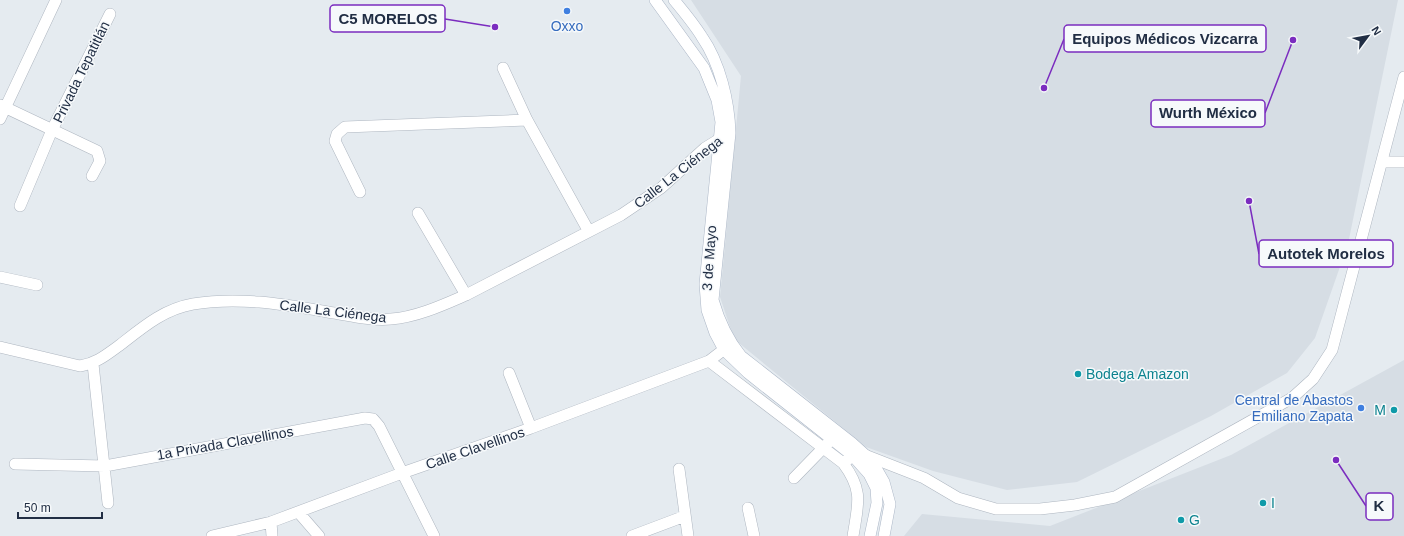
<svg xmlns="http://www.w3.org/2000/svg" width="1404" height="536" font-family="Arial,sans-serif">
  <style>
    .built { fill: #d6dde4 }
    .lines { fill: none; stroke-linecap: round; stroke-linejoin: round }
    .minor-casing { stroke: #aeb6c0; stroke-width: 12 }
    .secondary-casing { stroke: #abb6c6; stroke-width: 12 }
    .minor { stroke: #fff; stroke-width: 11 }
    .secondary { stroke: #fff; stroke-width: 11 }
    .shop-dot { fill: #3f7fe0; stroke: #f6f9fb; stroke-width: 1.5 }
    .culture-dot { fill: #0f9aa8; stroke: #f6f9fb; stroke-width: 1.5 }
    .labels { text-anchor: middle; stroke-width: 3; stroke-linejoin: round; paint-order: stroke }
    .shop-label { font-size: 14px; fill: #366cbe; stroke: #f6f9fb }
    .street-label { font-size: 14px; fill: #212e44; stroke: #f6f9fb }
    .culture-label { font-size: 14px; fill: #0d838f; stroke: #f6f9fb; text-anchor: start }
    .leader { fill: none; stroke: #7b2cbf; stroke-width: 1.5 }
    .callout-dot { fill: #7b2cbf; stroke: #f6f9fb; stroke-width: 1.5 }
    .callout { fill: #f6f9fb; stroke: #7b2cbf; stroke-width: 1.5 }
    .callout-label { font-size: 15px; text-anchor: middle; font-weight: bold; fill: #212e44 }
  </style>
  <rect width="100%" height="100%" fill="#e5ebf0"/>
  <path class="built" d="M691 0H1398L1348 244 1315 338 1287 373 1211 416 1077 482 1007 490 933 471 866 447 734 339 720 297 741 76Z
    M1404 360V536H904L922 514 1050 526 1231 455Z"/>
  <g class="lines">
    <g class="minor-casing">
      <path id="minor" d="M503 68 527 120 588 230
        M0 105 97 151 100 161 92 176
        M0 119 56 0
        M1382 162H1404
        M360 192 335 141 337 134 345 127 527 120
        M20 206 52 130 110 14
        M418 213 466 295
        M0 277 37 285
        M0 347 80 366C97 363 106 355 120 345 143 327 164 309 193 304 241 296 287 305 334 313 352 316 373 321 391 319 417 317 443 305 466 295L621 215 661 188 705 148 726 135
        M709 361 843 463C864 491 858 504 853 536
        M93 364 108 503
        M509 373 531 428
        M843 463 853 456 865 455 924 478 958 498 996 509H1040L1075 505 1115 497 1292 398 1313 379 1332 350 1404 77
        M15 464 105 466 365 418 373 419 379 426 434 536
        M679 469 688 536
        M794 478 829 442
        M748 508 754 536
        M299 513 319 536
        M271 522 272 536
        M212 536 271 522 402 473 531 428 709 361 731 344
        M632 536 685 516"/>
    </g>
    <g class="secondary-casing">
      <path id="secondary" d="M655 0 704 68 717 100 721 122 705 284 707 310 715 333 724 350 748 373 853 456 869 474 876 488 877 503 870 536
        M674 0C684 12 694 24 702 37 720 63 729 101 730 133L713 300C719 321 727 339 741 356L852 443 872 461 884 482 890 504 884 536"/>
    </g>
    <use href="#minor" class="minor"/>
    <use href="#secondary" class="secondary"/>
  </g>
  <g class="shop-dot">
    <circle cx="567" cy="11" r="4"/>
    <circle cx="1361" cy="408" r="4"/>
  </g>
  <g class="culture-dot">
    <circle cx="1078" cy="374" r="4"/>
    <circle cx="1394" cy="410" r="4"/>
    <circle cx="1263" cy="503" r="4"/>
    <circle cx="1181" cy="520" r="4"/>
  </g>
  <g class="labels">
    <g class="shop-label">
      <text x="567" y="31">Oxxo</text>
      <text x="1353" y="405" text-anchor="end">Central de Abastos<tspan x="1353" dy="16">Emiliano Zapata</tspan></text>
    </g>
    <g class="street-label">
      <text transform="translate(81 72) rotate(-64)" y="5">Privada Tepatitlán</text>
      <text transform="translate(678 172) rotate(-38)" y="5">Calle La Ciénega</text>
      <text transform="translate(709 258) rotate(-86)" y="5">3 de Mayo</text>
      <text transform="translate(333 311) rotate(7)" y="5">Calle La Ciénega</text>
      <text transform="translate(225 443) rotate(-10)" y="5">1a Privada Clavellinos</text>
      <text transform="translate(475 448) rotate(-19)" y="5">Calle Clavellinos</text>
    </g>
    <g class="culture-label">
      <text x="1086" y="379">Bodega Amazon</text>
      <text x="1386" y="415" text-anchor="end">M</text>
      <text x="1271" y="508">I</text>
      <text x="1189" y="525">G</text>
    </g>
  </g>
  <path class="leader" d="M495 27L445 19M1044 88L1064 39M1293 40L1265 113M1249 201L1259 254M1336 460L1366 506"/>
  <g class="callout-dot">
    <circle cx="495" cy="27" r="4"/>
    <circle cx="1044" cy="88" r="4"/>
    <circle cx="1293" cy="40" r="4"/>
    <circle cx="1249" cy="201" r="4"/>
    <circle cx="1336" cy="460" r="4"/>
  </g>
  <g class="callout">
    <rect x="330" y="5" width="115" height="27" rx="4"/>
    <rect x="1064" y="25" width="202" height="27" rx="4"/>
    <rect x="1151" y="100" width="114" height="27" rx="4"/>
    <rect x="1259" y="240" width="134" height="27" rx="4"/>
    <rect x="1366" y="493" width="27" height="27" rx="4"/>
  </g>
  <g class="callout-label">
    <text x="388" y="24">C5 MORELOS</text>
    <text x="1165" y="44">Equipos Médicos Vizcarra</text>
    <text x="1208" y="118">Wurth México</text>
    <text x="1326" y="259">Autotek Morelos</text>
    <text x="1379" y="511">K</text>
  </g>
  <g transform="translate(1368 36) rotate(58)" stroke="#f6f9fb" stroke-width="3" paint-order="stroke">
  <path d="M0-3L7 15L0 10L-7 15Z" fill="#212e44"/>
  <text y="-6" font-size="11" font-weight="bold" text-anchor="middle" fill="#212e44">N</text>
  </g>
  <path d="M18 512v6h84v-6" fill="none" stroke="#212e44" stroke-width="2"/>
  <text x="24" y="512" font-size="12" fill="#212e44" stroke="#f6f9fb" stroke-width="3" paint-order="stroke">50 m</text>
</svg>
